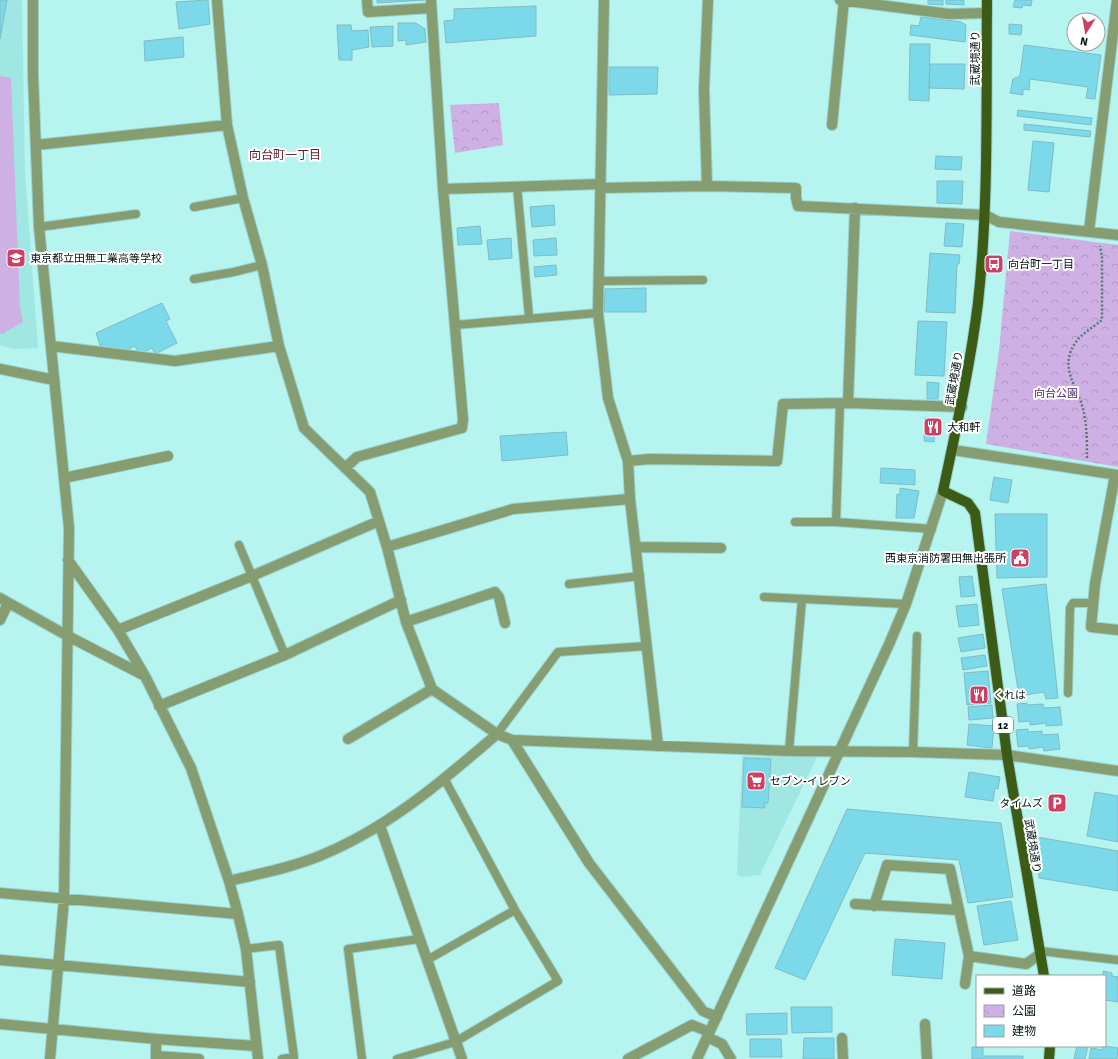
<svg xmlns="http://www.w3.org/2000/svg" width="1118" height="1059" font-family="Signika,'Noto Sans JP',sans-serif">
  <style>
    .built { fill: #a0e7e3 }
    .park { fill: url(#park-crowns) }
    .garden { fill: #ceb0e4 }
    .building { fill: #7cd9ea; stroke: #80bbc6 }
    .lines { fill: none; stroke-linecap: round; stroke-linejoin: round }
    .service-casing { stroke: #99d0cc; stroke-width: 10 }
    .minor-casing { stroke: #99d0cc; stroke-width: 12 }
    .tertiary-casing { stroke: #99d0cc; stroke-width: 12 }
    .primary-casing { stroke: #99d0cc; stroke-width: 12 }
    .path { stroke: #547a78; stroke-width: 2.5; stroke-dasharray: 2 2; stroke-linecap: butt }
    .service { stroke: #859d70; stroke-width: 8 }
    .minor { stroke: #859d70; stroke-width: 10 }
    .tertiary { stroke: #859d70; stroke-width: 10 }
    .primary { stroke: #3c5c16; stroke-width: 10 }
    .labels { text-anchor: middle; stroke-width: 4; stroke-linejoin: round; paint-order: stroke }
    .shield { fill: #fff; stroke: #4c5a59; stroke-width: 1 }
    .shield-label { font-size: 10px; font-weight: bold; fill: #001312 }
    .street-label { font-size: 11px; fill: #001312; stroke: #fff }
    .poi-label { font-size: 11px; fill: #001312; stroke: #fff; text-anchor: start }
    .park-label { font-size: 11px; fill: #562a70; stroke: #fff }
    .neighbourhood-label { font-size: 12px; fill: #611c2b; stroke: #fff }
  </style>
  <defs>
    <pattern id="park-crowns" width="20" height="18" patternUnits="userSpaceOnUse"><rect width="20" height="18" fill="#ceb0e4"/><path d="M2 6a3 3 0 1 1 6 0M12 15a3 3 0 1 1 6 0" fill="none" stroke="#af96c3"/></pattern>
  </defs>
  <rect width="100%" height="100%" fill="#b6f4ef"/>
  <path class="built" d="M0 0H22L25 171 38 348 13 349 0 345Z
    M742 756 817 757 760 875 742 877 737 875Z"/>
  <path class="park" d="M499 103 503 145 455 153 450 105Z
    M1010 231 1118 245V467L986 444 999 351Z"/>
  <path class="garden" d="M0 76 11 78 20 307 23 322 2 334 0 333Z"/>
  <path class="building" d="M0 0H7L0 39Z
    M208 0 210 24 179 29 176 2Z
    M377 0H425L377 3Z
    M928 0H943V5L928 4Z
    M946 0H964V5L946 4Z
    M1015 0H1032L1031 6 1023 5 1022 8 1013 7Z
    M536 6V36L446 43 444 21 454 20V9Z
    M921 17 961 22 966 25 965 42 910 35 911 25 919 26Z
    M398 23H416L425 29 426 42 406 45V40L398 41Z
    M1009 24 1022 25 1021 35 1009 34Z
    M337 25H351L352 31 368 30 369 47 352 50V60H339Z
    M393 26V46L372 47 370 27Z
    M183 37 184 57 145 61 144 41Z
    M910 44H930L929 101 909 100Z
    M1024 45 1101 55 1095 99 1086 98 1088 87 1030 79 1029 90 1023 89V95L1010 93 1013 79 1020 76Z
    M930 64H965L964 89 929 88Z
    M609 67H658L657 94 609 95Z
    M1018 110 1092 118 1091 125 1017 116Z
    M1024 124 1091 131 1090 137 1024 130Z
    M1033 141 1054 143 1049 192 1028 190Z
    M936 156 962 157 961 170 935 169Z
    M937 181H963L962 204 937 203Z
    M554 205 555 225 532 227 530 207Z
    M946 223 964 224 962 247 944 246Z
    M480 226 482 244 458 245 457 228Z
    M511 238 512 258 489 260 487 240Z
    M556 238 557 255 534 256 533 240Z
    M930 253 960 255 959 264H957L955 313 926 312Z
    M556 265 557 275 535 277 534 267Z
    M646 288V312H604L605 289Z
    M162 303 170 319 166 321 177 343 155 354 152 348 139 354 135 346 124 351 101 348 96 333Z
    M918 321 947 322 944 376 915 375Z
    M927 382 939 383 938 399H927Z
    M925 418 935 419 934 442 924 441Z
    M566 432 568 455 502 461 500 436Z
    M881 468 915 470V485L880 483Z
    M994 477 1012 480 1008 503 990 500Z
    M900 488 919 491 914 518H896L897 494 900 495Z
    M995 514H1047V577L997 578Z
    M972 576 975 596 961 597 959 577Z
    M1046 584 1058 698 1046 699 1044 692 1019 696 1002 589Z
    M977 604 979 625 959 627 956 606Z
    M983 634 985 648 961 652 958 638Z
    M985 655 987 666 963 670 961 658Z
    M988 671 991 703 967 705 964 673Z
    M1027 703V705L1043 704 1044 708 1060 707 1062 725 1046 726V723L1030 725V721L1019 722 1017 704Z
    M992 705 993 718 969 720 968 707Z
    M969 724 994 726 992 748 967 745Z
    M1028 729V732L1042 731V735L1058 734 1060 749 1044 751 1043 747 1029 749V746L1018 747 1016 730Z
    M744 758 771 759 768 803H764L765 808 742 807Z
    M969 772 1000 777 998 789 995 788 993 801 965 797Z
    M1095 792 1118 796V842L1087 836Z
    M847 809 1001 823 1013 897 968 903 959 860 865 853 805 980 775 968Z
    M1037 837 1118 851V891L1039 878Z
    M1011 901 1018 940 984 945 977 906Z
    M895 939 945 943 942 979 892 975Z
    M1103 971 1112 973V976L1118 977V1002L1105 1000Z
    M791 1007H832V1032L792 1033Z
    M787 1013V1034L747 1035 746 1014Z
    M804 1038H834V1059H803Z
    M750 1039H781L782 1057H750Z
    M1077 1046H1088L1085 1059H1074Z
    M1103 1046 1118 1048 1117 1059H1089L1091 1048 1102 1050Z
    M972 1047H983V1056H1023V1059H972Z"/>
  <g class="lines">
    <g class="service-casing">
      <path id="service" d="M517 186 529 317
        M194 207 243 198
        M39 227 136 214
        M194 279 234 272 262 265
        M599 281 703 280
        M455 325 598 313
        M795 522H836L932 529
        M836 522 840 403
        M239 545 285 655
        M569 584 640 576
        M764 597 906 604
        M1068 693 1070 608 1073 603H1093
        M497 734 558 652 647 646
        M789 751 802 599
        M913 752 917 636
        M246 949 279 945 294 1057 282 1059
        M1040 951 1118 960
        M427 960 515 910
        M362 1059 348 949 419 939
        M397 1059 455 1042 558 981 515 910 445 780"/>
    </g>
    <g class="minor-casing">
      <path id="minor" d="M33 0V75L39 227 69 528 64 899 50 1059
        M217 0 227 125 243 198 262 265 279 346 304 428 370 492 387 547 406 622 432 689 497 734 512 740 789 751 913 752 1007 755 1118 771
        M367 0 368 12 431 8
        M604 0 598 313 608 398 628 461 630 499 658 746
        M840 0 949 14 987 13
        M832 125 844 0
        M36 145 227 125
        M707 186 704 89 708 0
        M600 188 707 186 796 188V198L798 206 985 215 999 222 1118 235
        M443 189 601 184
        M1089 231 1117 0
        M51 346 175 361 279 346
        M0 369 54 380
        M848 403 855 208
        M953 450 1118 475
        M628 461 650 459 777 461 783 404 848 403 962 407
        M345 468 357 457 462 428 463 419 443 189 431 0
        M1115 475 1095 584 1091 627 1118 630
        M64 478 168 456
        M387 547 513 509 630 499
        M637 547 721 548
        M68 560 118 630 145 676 191 768 229 881 238 914 246 949 258 1059
        M0 598 66 635 145 676
        M0 620 8 603
        M406 622 495 592 499 597 505 623
        M118 630 252 576 379 521
        M159 706 285 655 401 600
        M348 739 432 689
        M512 740 589 863 703 1011 717 1017
        M380 826 462 1059
        M229 881C263 873 299 866 331 851 394 823 446 778 497 734
        M0 893 238 914
        M855 904 959 910
        M874 906 887 865 950 869 969 956 965 984
        M969 956 1026 964 1040 954
        M0 960 250 982
        M0 1024 156 1039V1059
        M925 1024 927 1059
        M707 1037 722 1044 731 1059
        M842 1038 843 1059
        M156 1039 256 1046
        M156 1056 199 1059
        M628 1059 692 1025 709 1032"/>
    </g>
    <g class="tertiary-casing">
      <path id="tertiary" d="M697 1059 890 642 906 604 943 491"/>
    </g>
    <g class="primary-casing">
      <path id="primary" d="M987 0C986 101 989 203 978 303 970 367 956 429 943 491L968 503 975 513 1007 755 1044 976
        M1049 1059 1050 1046"/>
    </g>
    <path class="path" d="M1087 458C1087 442 1087 424 1083 409 1077 385 1058 367 1076 342 1082 333 1094 327 1102 320V257L1100 246"/>
    <use href="#service" class="service"/>
    <use href="#minor" class="minor"/>
    <use href="#tertiary" class="tertiary"/>
    <use href="#primary" class="primary"/>
  </g>
  <defs>
    <g id="school-square" transform="scale(1)"><rect x="-9" y="-9" width="18" height="18" rx="4" fill="#cf3f61" stroke="#fff"/><path d="M0-5L7-2L0 1L-7-2ZM-4 1L0 2.5L4 1V4Q0 6-4 4Z" fill="#fff"/></g>
    <g id="bus-square" transform="scale(1)"><rect x="-9" y="-9" width="18" height="18" rx="4" fill="#cf3f61" stroke="#fff"/><path d="M-5-6H5V4H4V6H2V4H-2V6H-4V4H-5ZM-3.5-4V0h7V-4ZM-3.5 1.2v1.5H-2V1.2ZM2 1.2v1.5H3.5V1.2Z" fill="#fff"/></g>
    <g id="restaurant-square" transform="scale(1)"><rect x="-9" y="-9" width="18" height="18" rx="4" fill="#cf3f61" stroke="#fff"/><path d="M-5-6h1v4h1v-4h1v4h1v-4h1v5L-1.5 .5V6h-2V.5L-5-1ZM5-6V6H3V1.5H1.5Q1.5-4 5-6Z" fill="#fff"/></g>
    <g id="civic-square" transform="scale(1)"><rect x="-9" y="-9" width="18" height="18" rx="4" fill="#cf3f61" stroke="#fff"/><path d="M-.6-6.5H3V-4.5H.6V-3L4-1V1h2V6H-6V1h2V-1L-.6-3ZM-1.2 2.5V6h2.4V2.5Z" fill="#fff"/></g>
    <g id="supermarket-square" transform="scale(1)"><rect x="-9" y="-9" width="18" height="18" rx="4" fill="#cf3f61" stroke="#fff"/><path d="M-6-5.5h2.5l.6 2H6L4.5 2H-2.5L-4.4-4H-6ZM-1.5 3.2a1.3 1.3 0 1 0 .1 0ZM3 3.2a1.3 1.3 0 1 0 .1 0Z" fill="#fff"/></g>
    <g id="parking-square" transform="scale(1)"><rect x="-9" y="-9" width="18" height="18" rx="4" fill="#cf3f61" stroke="#fff"/><path d="M-3.5-5.5H1a3.5 3.5 0 0 1 0 7H-1V5.5H-3.5ZM-1-3.4V-.6H.8a1.4 1.4 0 0 0 0-2.8Z" fill="#fff"/></g>
  </defs>
  <g fill-rule="evenodd">
    <use href="#school-square" x="16" y="258"/>
    <use href="#bus-square" x="994" y="264"/>
    <use href="#restaurant-square" x="933" y="427"/>
    <use href="#civic-square" x="1020" y="558"/>
    <use href="#restaurant-square" x="979" y="695"/>
    <use href="#supermarket-square" x="756" y="781"/>
    <use href="#parking-square" x="1057" y="803"/>
  </g>
  <g class="labels">
    <rect class="shield" x="993" y="717" width="20" height="16" rx="3"/>
    <g class="shield-label">
      <text x="1003" y="729">12</text>
    </g>
    <g class="street-label">
      <text transform="translate(975 58) rotate(-90)" y="4">武蔵境通り</text>
      <text transform="translate(954 378) rotate(-80)" y="4">武蔵境通り</text>
      <text transform="translate(1033 846) rotate(81)" y="4">武蔵境通り</text>
    </g>
    <g class="poi-label">
      <text x="30" y="262">東京都立田無工業高等学校</text>
      <text x="1008" y="268">向台町一丁目</text>
      <text x="947" y="431">大和軒</text>
      <text x="1006" y="562" text-anchor="end">西東京消防署田無出張所</text>
      <text x="993" y="699">くれは</text>
      <text x="770" y="785">セブン-イレブン</text>
      <text x="1043" y="807" text-anchor="end">タイムズ</text>
    </g>
    <g class="park-label">
      <text x="1056" y="397">向台公園</text>
    </g>
    <g class="neighbourhood-label">
      <text x="285" y="159">向台町一丁目</text>
    </g>
  </g>
  <rect x="976" y="975" width="130" height="72" fill="#ffffff" stroke="#99a1a0"/>
  <rect x="984" y="988" width="20" height="6" fill="#3c5c16" stroke="#99a1a0"/>
  <text x="1012" y="995" font-size="12" fill="#001312">道路</text>
  <rect x="984" y="1005" width="20" height="12" fill="url(#park-crowns)" stroke="#99a1a0"/>
  <text x="1012" y="1015" font-size="12" fill="#001312">公園</text>
  <rect x="984" y="1025" width="20" height="12" fill="#7cd9ea" stroke="#99a1a0"/>
  <text x="1012" y="1035" font-size="12" fill="#001312">建物</text>
  <g transform="translate(1086 32) rotate(191)"><circle r="19" fill="#ffffff" stroke="#99a1a0"/>
  <path d="M0-3L7 15L0 10L-7 15Z" fill="#cf3f61"/>
  <text y="-6" font-size="11" font-weight="bold" text-anchor="middle" fill="#001312">N</text>
  </g>
</svg>
